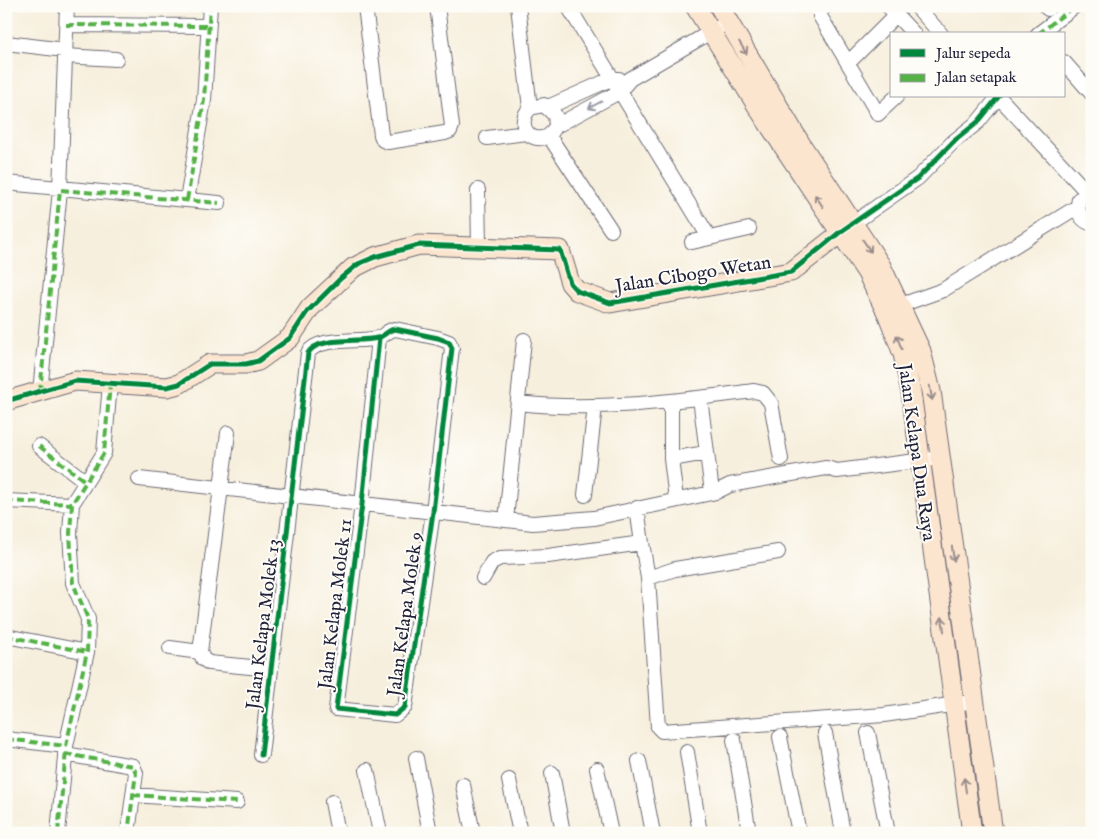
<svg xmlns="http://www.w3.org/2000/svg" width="1098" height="839" font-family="'IM FELL English',serif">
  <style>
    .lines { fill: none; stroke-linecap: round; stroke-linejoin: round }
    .street-casing { stroke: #6d6a74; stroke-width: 16 }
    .secondary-casing { stroke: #6d6a74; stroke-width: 21 }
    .street { stroke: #fff; stroke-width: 14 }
    .secondary { stroke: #fce5cf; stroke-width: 19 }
    .quiet { stroke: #55b146; stroke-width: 4; stroke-dasharray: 8 4; stroke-linecap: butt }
    .cycleway-casing { stroke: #fdfcf7; stroke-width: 8 }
    .cycleway { stroke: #00873e; stroke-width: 5 }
    .oneway { stroke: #9a8d8c }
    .oneway2 { stroke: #9c9ca7 }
    .labels { text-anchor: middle; stroke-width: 4; stroke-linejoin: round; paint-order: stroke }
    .street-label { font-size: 19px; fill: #22223b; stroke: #fdfcf7 }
  </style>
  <rect width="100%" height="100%" fill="#fdfcf7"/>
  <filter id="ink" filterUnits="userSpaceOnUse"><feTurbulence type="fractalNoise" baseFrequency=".02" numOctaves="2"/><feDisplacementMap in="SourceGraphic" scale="10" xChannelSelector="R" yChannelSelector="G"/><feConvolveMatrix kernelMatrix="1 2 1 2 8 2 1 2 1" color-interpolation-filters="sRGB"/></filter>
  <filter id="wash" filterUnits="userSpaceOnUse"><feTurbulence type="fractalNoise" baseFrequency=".0096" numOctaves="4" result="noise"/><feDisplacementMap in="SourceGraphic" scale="20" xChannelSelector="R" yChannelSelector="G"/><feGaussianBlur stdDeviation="1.12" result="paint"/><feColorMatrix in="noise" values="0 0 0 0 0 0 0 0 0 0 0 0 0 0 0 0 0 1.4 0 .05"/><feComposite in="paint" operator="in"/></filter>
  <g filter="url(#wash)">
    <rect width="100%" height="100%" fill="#f7efdd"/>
  </g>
  <g filter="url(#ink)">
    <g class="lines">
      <g class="street-casing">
        <path id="street" d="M365 6 381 135 383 140 388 142 445 133 450 131 452 126 437 6
          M518 6 530 108
          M568 6 709 237
          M825 6 820 12V16L878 114 897 96
          M888 6 914 34
          M916 6 941 34
          M1045 6 1048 9
          M66 25 208 26
          M1038 34 1075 6
          M6 43 65 50
          M65 56 116 59
          M1064 62 1092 94
          M848 63 896 15
          M998 96 1085 190
          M548 107 611 79H619
          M556 126 555 115 544 105 530 108C515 124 529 145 549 136L556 126 619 92 630 79 728 22
          M549 136 611 230
          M487 138 526 133
          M6 183 219 203
          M478 190 479 247
          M1079 199C1076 211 1080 220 1092 224
          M187 200 204 100 210 6
          M852 224 918 178 953 142 978 122 999 96
          M692 242 749 229
          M901 305 943 290 1077 207
          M40 392 60 190 67 6
          M700 398 712 492
          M671 402V459L676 499
          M518 403C597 412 675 401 754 391L763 393 771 403 781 459
          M228 433 200 652 203 659 209 663 271 669
          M39 446 85 481
          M671 459 706 453
          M139 479 533 523 594 518 716 492 730 485 826 468 837 471 940 458
          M585 495 595 406
          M6 501 72 504
          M637 508 642 543
          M506 520 524 340
          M483 578 492 562 500 558 548 556 642 543 648 578 658 727 662 731 884 715 963 703
          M648 578 675 569 778 552
          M6 636 87 652
          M170 648 200 652
          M825 733 843 833
          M868 733 888 833
          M780 737 799 833
          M6 739 66 746 87 652 88 619 73 583 70 533 72 504 104 453 110 384
          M734 740 749 833
          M687 752 700 833
          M65 754 133 766 136 773 128 833
          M261 755 308 353C318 336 360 343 377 338 384 337 387 330 395 329L438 338 449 342 452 348 433 512 405 707 395 715 336 709 362 504 379 338
          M416 758 430 833
          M639 761 653 833
          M597 769 611 833
          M367 770 380 833
          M552 773 563 833
          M509 780 520 833
          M463 785 473 833
          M133 795 237 802
          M332 802 338 833
          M58 833 66 746"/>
      </g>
      <g class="secondary-casing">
        <path id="secondary" d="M695 6 764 117 867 273 888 315 903 354 911 392 972 833
          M719 6 802 146 881 266 921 351 931 391 993 833
          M6 401 75 381 167 387 179 384 210 364H246L258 361 290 338 310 308 353 268 375 257 419 245 560 250 570 283 577 291 610 303 791 272 852 224"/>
      </g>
      <use href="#street" class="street"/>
      <use href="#secondary" class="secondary"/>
      <path class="quiet" d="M66 25 208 26
        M1038 34 1075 6
        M187 200 204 100 210 6
        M40 392 60 190 219 203
        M39 446 85 481
        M6 501 72 504
        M6 636 87 652
        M6 739 66 746 87 652 88 619 73 583 70 533 72 504 104 453 110 384
        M65 754 133 766 136 773 128 833
        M133 795 237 802
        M58 833 66 751"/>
      <g class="cycleway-casing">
        <path id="cycleway" d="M6 401 75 381 167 387 179 384 210 364H246L258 361 290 338 307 312 340 279 358 264 375 257 419 245 560 250 570 283 577 291 610 303 791 272 840 232 918 178 953 142 978 122 999 96
          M261 755 308 353C318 336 360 343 377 338 384 337 387 330 395 329L438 338 449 342 452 348 433 512 405 707 395 715 336 709 362 504 379 338"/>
      </g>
      <use href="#cycleway" class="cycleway"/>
    </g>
    <defs><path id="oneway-shaft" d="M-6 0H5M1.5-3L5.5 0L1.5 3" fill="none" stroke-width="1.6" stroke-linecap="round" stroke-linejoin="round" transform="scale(1.25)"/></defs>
    <g class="oneway">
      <use href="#oneway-shaft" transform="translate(743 48) rotate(59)"/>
      <use href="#oneway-shaft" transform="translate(819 201) rotate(-124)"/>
      <use href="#oneway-shaft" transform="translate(867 246) rotate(56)"/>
      <use href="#oneway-shaft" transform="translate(899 342) rotate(-111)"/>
      <use href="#oneway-shaft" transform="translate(931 393) rotate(80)"/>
      <use href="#oneway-shaft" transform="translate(953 554) rotate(82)"/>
      <use href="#oneway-shaft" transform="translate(943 624) rotate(-98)"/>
      <use href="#oneway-shaft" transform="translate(965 785) rotate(-98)"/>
    </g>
    <use class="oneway2" href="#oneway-shaft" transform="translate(595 105) rotate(152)"/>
  </g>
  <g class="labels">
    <g class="street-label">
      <text transform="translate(693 273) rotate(-9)" y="7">Jalan Cibogo Wetan</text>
      <text transform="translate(918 452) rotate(82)" y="7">Jalan Kelapa Dua Raya</text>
      <text transform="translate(334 604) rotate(-83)" y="7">Jalan Kelapa Molek 11</text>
      <text transform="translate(404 614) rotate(-82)" y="7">Jalan Kelapa Molek 9</text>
      <text transform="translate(262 624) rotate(-83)" y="7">Jalan Kelapa Molek 13</text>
    </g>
  </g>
  <rect width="1098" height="839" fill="none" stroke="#fdfcf7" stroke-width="25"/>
  <rect x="890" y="32" width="175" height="65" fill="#fdfcf7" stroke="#a5a5ac"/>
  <rect x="900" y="49" width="25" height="8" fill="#00873e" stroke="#a5a5ac"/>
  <text x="936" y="58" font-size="15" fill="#22223b">Jalur sepeda</text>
  <rect x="900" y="74" width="25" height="8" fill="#55b146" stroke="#a5a5ac"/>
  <text x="936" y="82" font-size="15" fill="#22223b">Jalan setapak</text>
</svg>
